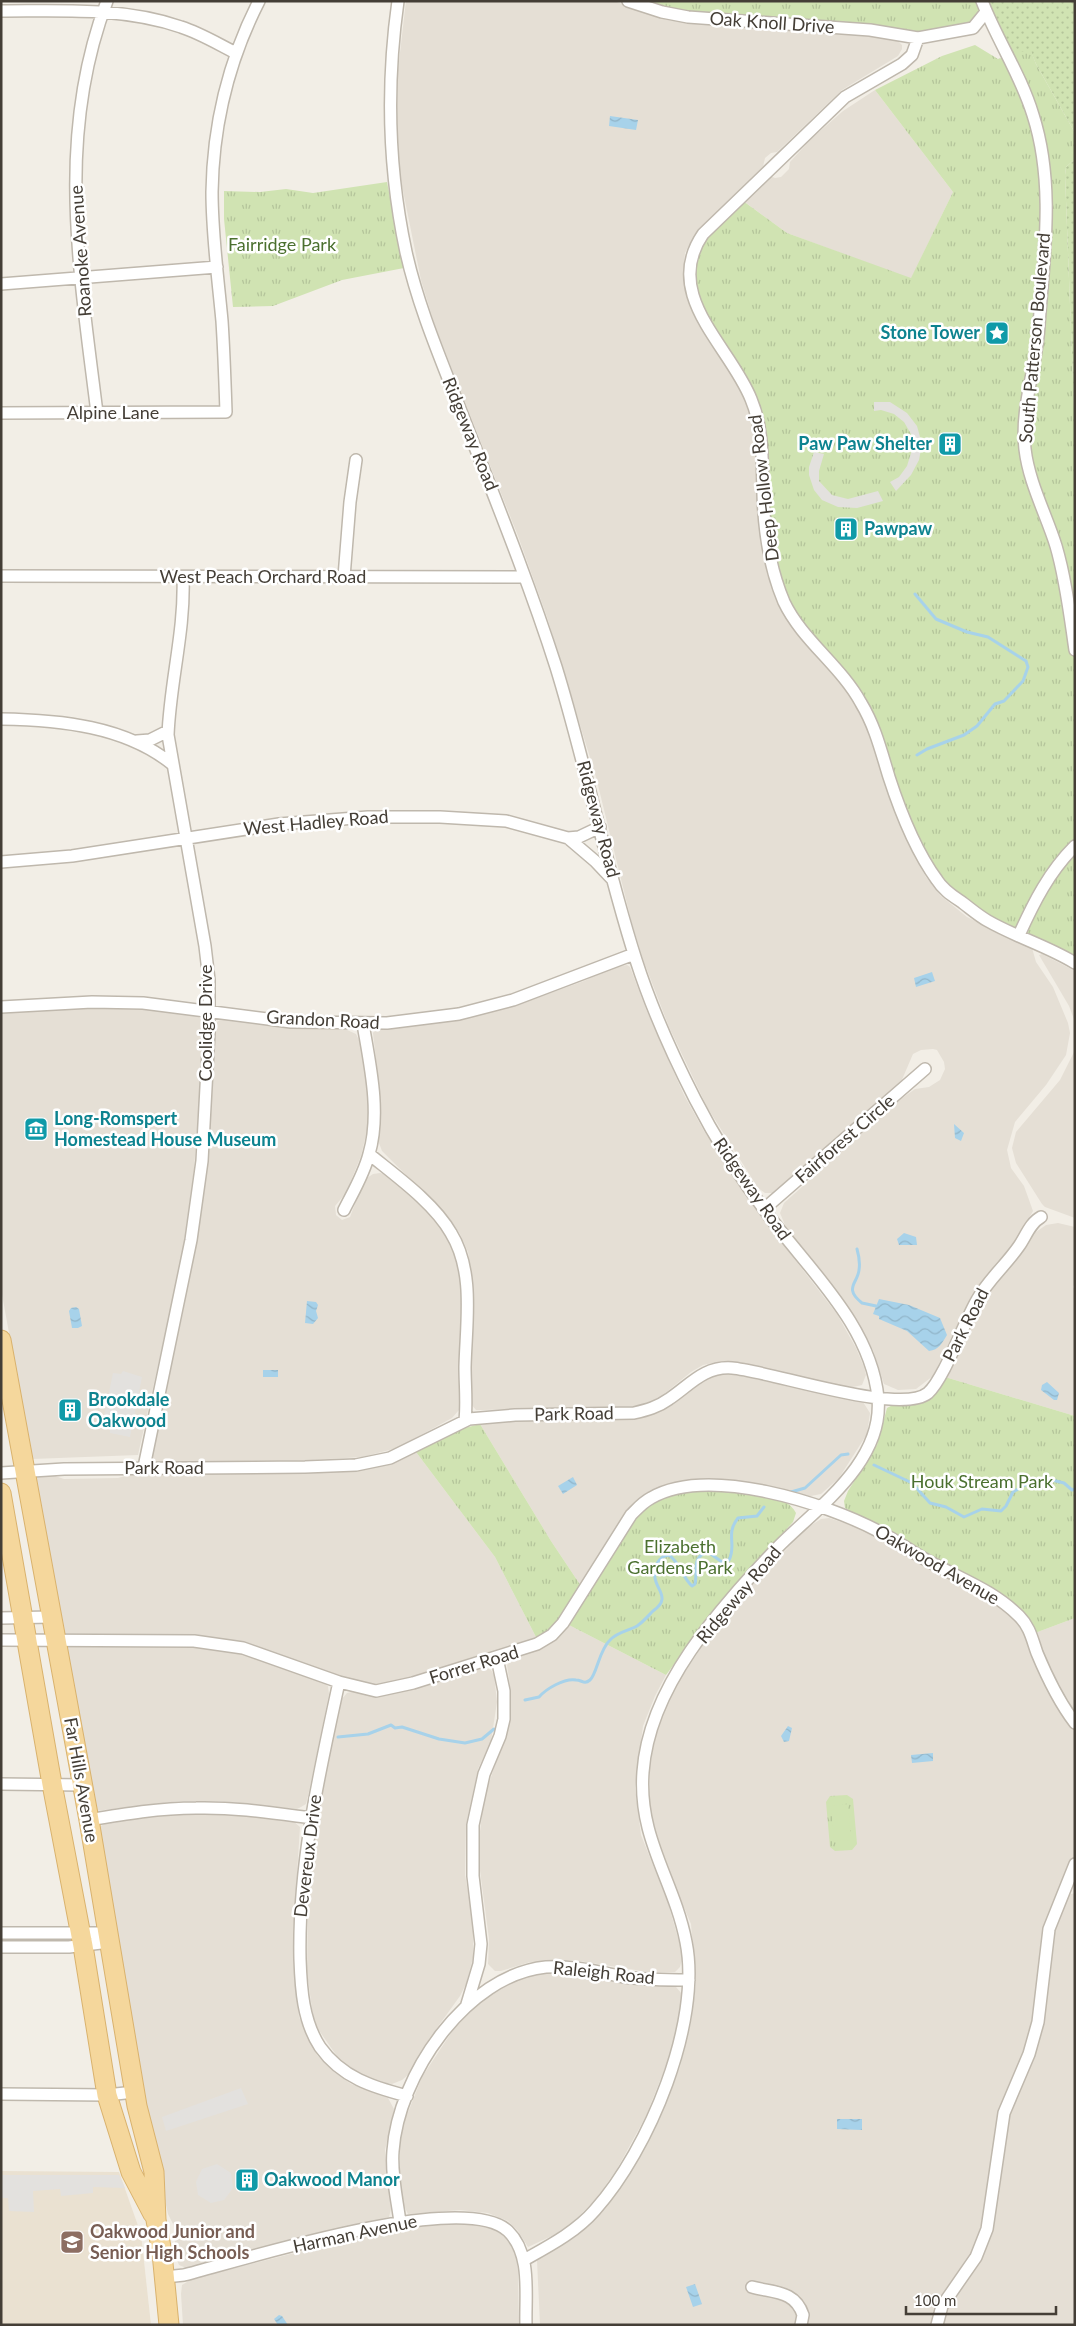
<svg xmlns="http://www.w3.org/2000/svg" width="1076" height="2326" font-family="Lato,sans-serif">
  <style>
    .residential { fill: #e5dfd5 }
    .education { fill: #eae1d1 }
    .grass { fill: url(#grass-dots) }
    .park { fill: url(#park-tufts) }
    .pitch { fill: #d0e3b2 }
    .parking { fill: #e3e1de }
    .water { fill: url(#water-waves) }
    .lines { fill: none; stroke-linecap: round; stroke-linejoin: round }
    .stream { stroke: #a7d2ea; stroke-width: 3 }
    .street-casing { stroke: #bfb8ad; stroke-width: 14 }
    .primary-casing { stroke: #d9b26d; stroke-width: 21 }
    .street { stroke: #fff; stroke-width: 11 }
    .primary { stroke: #f5d79c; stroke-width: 19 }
    .labels { text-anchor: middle; stroke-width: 5; stroke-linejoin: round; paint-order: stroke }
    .street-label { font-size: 18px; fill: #443e36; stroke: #fff }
    .park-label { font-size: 18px; fill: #4b702f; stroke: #fff }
    .culture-label { font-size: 18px; font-weight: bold; fill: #0d838f; stroke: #fff; text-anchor: start }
    .education-label { font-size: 18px; font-weight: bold; fill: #785e54; stroke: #fff; text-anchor: start }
  </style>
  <defs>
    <pattern id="grass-dots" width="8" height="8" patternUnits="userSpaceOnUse" patternTransform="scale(1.25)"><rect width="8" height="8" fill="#d0e3b2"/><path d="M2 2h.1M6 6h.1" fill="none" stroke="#b4c49a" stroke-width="1.8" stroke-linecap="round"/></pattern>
    <pattern id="park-tufts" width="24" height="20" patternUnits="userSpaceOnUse" patternTransform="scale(1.25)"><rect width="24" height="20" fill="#d0e3b2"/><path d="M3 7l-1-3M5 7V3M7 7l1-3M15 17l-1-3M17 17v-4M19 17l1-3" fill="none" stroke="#b4c49a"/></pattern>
    <pattern id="water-waves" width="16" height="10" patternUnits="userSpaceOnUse" patternTransform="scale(1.25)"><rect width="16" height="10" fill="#a7d2ea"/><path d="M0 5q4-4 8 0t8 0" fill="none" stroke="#91b5c9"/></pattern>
  </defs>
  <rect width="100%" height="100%" fill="#f2eee6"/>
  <path class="residential" d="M406 1H614L667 20 700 24 843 33 890 39 897 40 902 45V49L898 56 842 90 777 152 771 153 765 158 762 171 694 235 685 253 684 263V278L700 322 743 393 753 422 766 565 784 611 850 694 871 733 879 764 895 809 915 857 926 877 941 896 967 917 1032 948 1036 962 1053 987 1068 1023 1070 1033 1066 1055 1046 1085 1015 1122 1007 1150 1011 1168 1024 1186 1033 1211 1013 1246 997 1262 971 1297 933 1376 916 1389 898 1390 884 1384 873 1350 855 1317 785 1225 780 1213 784 1203 898 1101 915 1089 929 1087 940 1080 945 1069 944 1062 937 1050 933 1049 921 1050 913 1054 901 1082 774 1193H765L758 1188 707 1107 669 1027 644 962 632 924 596 777 547 617 518 536 435 326 421 280 400 176 397 130 398 70Z
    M875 90 953 192 911 279 787 233 742 200 770 176 775 178 781 177 789 169 790 162 811 139 843 111Z
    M1042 954 1075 971V1022L1069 1006 1039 955Z
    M627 965 630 967 646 1009 684 1095 704 1131 762 1217 837 1314 856 1348 864 1367 866 1375 862 1385 853 1387 830 1385 735 1362H717L703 1365 691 1372 658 1399 640 1406 482 1410H476L471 1404 473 1282 468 1252 460 1234 450 1219 382 1151 379 1143V1086L373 1033 375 1030 382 1028 463 1018 534 999 584 981 611 968Z
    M86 1008 155 1010 198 1016 200 1018 202 1025 199 1103 194 1169 182 1257 138 1455 32 1459 1 1289V1013Z
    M223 1018 286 1026 345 1029 356 1034 361 1044 365 1066 369 1111 368 1126 361 1156 346 1193 335 1206 336 1215 342 1220 350 1217 364 1180 373 1174 380 1173 388 1175 399 1184 437 1221 450 1240 461 1274 462 1290 459 1410 452 1418 397 1448 362 1457 311 1460 157 1462 152 1459 151 1455 157 1426 182 1317 198 1231 210 1121 214 1028 217 1022Z
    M1075 1050V1218L1045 1207 1042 1204 1016 1163 1012 1148 1016 1132 1060 1080Z
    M1058 1223 1075 1227V1283L1073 1287 1075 1290V1416L945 1377 982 1299 1036 1232 1046 1225Z
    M732 1374 863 1402 870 1413 867 1434 839 1478 821 1494 806 1497 797 1496 581 1586 551 1541 480 1424 500 1421 644 1416 668 1407 686 1391 713 1375Z
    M416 1452 495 1557 537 1639 416 1677 380 1685 349 1680 237 1643 220 1639 184 1635 64 1634 36 1477 52 1475 64 1479 118 1478 133 1474 330 1471 397 1460Z
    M829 1518 859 1528 921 1563 981 1591 1016 1618 1024 1629 1062 1713 1075 1731V1855L1045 1924 1040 1948 1034 2015 986 2197 978 2241 966 2262 943 2293 932 2325H540L537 2260 580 2233 610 2202 629 2174 662 2113 680 2067 691 2022 696 1984 691 1924 660 1851 650 1808V1764L658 1724 677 1684 703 1645 754 1583 807 1528 821 1519Z
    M1075 1618V1713L1047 1662 1035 1633Z
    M567 1624 666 1675 655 1696 643 1726 635 1788 641 1835 668 1903 680 1945 682 1959 680 1967 675 1972H648L573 1960 530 1962 501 1971H495L488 1964 489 1939 479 1863V1840L483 1806 488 1786 510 1721 511 1693 507 1665 514 1657 540 1647Z
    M194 1645 236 1652 321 1681 328 1686 329 1694 308 1796 306 1804 301 1807 297 1809 220 1801H180L95 1811 66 1648 70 1646Z
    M484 1667 491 1670 494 1675 497 1702 491 1741 478 1769 466 1824 465 1875 473 1920V1958L466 1984 460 1996 429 2039 409 2074 402 2080 392 2084 371 2080 358 2073 339 2059 318 2029 313 2016 307 1972 308 1898 315 1831 341 1700 347 1693 351 1692 385 1694 398 1692Z
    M187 1814H237L293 1821 300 1827 293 1936 294 1968 299 2017 317 2055 334 2072 351 2084 388 2098 394 2109 385 2150 391 2209 389 2217 186 2268 179 2265 177 2260 173 2224 168 2214 154 2152 98 1827 105 1824 135 1819Z
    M1075 1893V2325H943L950 2304 990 2235 1010 2114 1036 2051 1040 2034 1054 1927 1068 1895Z
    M554 1972 576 1973 628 1982 676 1987 682 1994 678 2025 669 2058 646 2116 617 2169 596 2199 572 2223 556 2234 528 2247 518 2231 508 2221 488 2213 460 2210 408 2214 403 2204 400 2185V2141L405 2120 422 2077 453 2030 481 2001 512 1982 532 1975Z
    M460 2223 486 2226 505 2236 509 2242 516 2257 518 2271 519 2325H183L181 2294 182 2285 192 2279 354 2238 419 2226Z"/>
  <path class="education" d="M1 2171 119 2172 141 2234 151 2325H1Z"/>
  <path class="grass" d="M982 1H1075V133L1036 64 1031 52 1008 55Z
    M1075 159V434L1065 175 1066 167Z"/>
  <path class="park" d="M628 1H982L986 12 973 28 918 38 733 22Z
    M975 45 998 59 1019 52 1031 51 1036 64 1075 133V159L1066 167 1065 175 1075 434V963L1039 945 945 890 923 858 871 722 810 639 777 582 757 417 695 300 696 245 739 198 787 233 911 278 953 192 875 90 942 56Z
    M387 182 404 268 342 280 273 306 233 307 224 219V191L260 192 286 189 313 193Z
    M945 1377 1075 1416V1618L1035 1633 990 1587 925 1554 845 1508 844 1501 848 1491 877 1445 887 1408Z
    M480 1424 551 1541 581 1586C568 1607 557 1624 537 1639L495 1557 416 1452 457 1430Z
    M684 1491C712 1491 782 1485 796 1513L793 1522 723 1598 666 1675 567 1624 630 1524C651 1499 653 1500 684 1491Z
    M847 1795 853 1799 857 1844 852 1850 835 1851 830 1847 826 1802 830 1796Z"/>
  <path class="pitch" d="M848 1804 851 1840 834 1841 831 1806Z"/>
  <path class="parking" d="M874 402H890L907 413 917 426 922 444 919 460 911 475 896 491 890 482 899 477 907 466 912 450 911 434 904 422 894 414 881 410 874 411Z
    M814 452 824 454 819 471V481L832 495 848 499 878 491 883 501 857 508 838 507 822 500 814 490 809 475V467Z
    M123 1371 142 1377 130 1437 110 1433V1428L102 1426 113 1373 121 1374Z
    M241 2088 248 2104 166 2131 162 2117Z
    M217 2164 231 2173 233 2188 224 2200 211 2203 198 2195 196 2182 202 2169Z
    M1 2175H119L125 2188 93 2187V2193L61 2196 60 2189 33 2191 34 2212 9 2211 8 2198H1Z"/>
  <path class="water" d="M610 116 638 120 636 130 609 126Z
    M932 972 935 981 916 987 914 978Z
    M954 1124 964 1133 961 1141 955 1138Z
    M904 1233 916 1237 917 1245H899L897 1239Z
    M879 1299 909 1305 940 1318 947 1335C942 1343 939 1350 929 1351L907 1331 879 1319V1316L873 1314Z
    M307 1301 316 1302 318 1305 316 1311 318 1318 313 1324 305 1323Z
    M76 1307 79 1309 82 1326 78 1328H72L69 1311 71 1308Z
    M263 1370H278V1377H263Z
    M1047 1382 1059 1393 1057 1400H1054L1041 1390 1042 1385Z
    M573 1477 577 1485 563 1494 558 1486Z
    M788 1726 792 1728 789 1741 784 1742 781 1736Z
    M933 1753V1761L912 1763 911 1755Z
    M837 2119H862V2130L837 2129Z
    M695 2284 702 2304 693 2307 686 2287Z
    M279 2315 282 2316 288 2325H278L274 2319Z"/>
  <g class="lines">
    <path class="stream" d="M915 594 936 619 967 632 988 637 1026 661 1028 667 1023 681 1004 701 995 704 977 726 964 735 927 749 917 755
      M857 1249C859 1256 860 1264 859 1270 858 1283 843 1288 862 1303L876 1306
      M874 1465 912 1483 930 1503 946 1507 964 1517 982 1509 1001 1511 1006 1506 1013 1492 1025 1485 1048 1479 1064 1483 1072 1490 1075 1489
      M791 1492 805 1488 841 1455 848 1454
      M525 1700 539 1697C546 1689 564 1678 576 1680 582 1680 584 1685 590 1680 597 1674 599 1650 610 1640 617 1632 628 1631 637 1626 643 1622 648 1616 653 1611 671 1598 657 1591 655 1578 653 1567 659 1556 669 1555 680 1563 682 1577 692 1586L695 1584C698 1572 691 1556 708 1552L722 1562 729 1560C737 1545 725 1534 738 1518L757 1516 764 1507
      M338 1737 368 1734 391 1725 395 1728 402 1727 439 1739 465 1743 482 1739 494 1729"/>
    <g class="street-casing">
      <path id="street" d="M398 1C386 86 388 168 406 252 419 310 443 364 464 419 496 501 529 583 556 667 586 764 605 864 636 960 651 1007 672 1054 695 1099 716 1140 741 1179 769 1216 810 1271 871 1326 878 1398 884 1463 816 1508 776 1549 719 1610 649 1686 643 1772 638 1839 674 1880 686 1942 702 2022 649 2150 595 2210 576 2232 549 2246 524 2260
        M628 1 662 12 688 17 870 30 918 38 973 28 986 12
        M982 1C997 40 1021 75 1033 115 1055 183 1044 256 1039 325 1037 367 1020 407 1025 449 1029 483 1046 514 1056 546 1066 580 1070 616 1075 650
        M1 11C61 11 123 7 181 27 200 33 218 44 236 53
        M918 38 912 55 902 64 845 97 703 234C661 295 730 346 751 399 764 430 762 462 763 494 764 530 770 569 784 602 802 640 841 666 861 703 875 726 881 751 889 777 900 811 915 850 937 880 943 890 953 896 963 903 971 909 979 916 988 921 1016 937 1047 946 1075 963
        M1 284 217 267
        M1 413 226 412C225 382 224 351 222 321 218 278 212 235 212 192 213 126 229 60 259 1
        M97 413C80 274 55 137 107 1
        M1 576 524 577
        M344 577 350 502 356 460
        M1 719C60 720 125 726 172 764
        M137 741 150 740 168 731
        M568 838 579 837 600 827
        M1 862 72 856 279 824 368 817H440L506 821 568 838 595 861 612 879
        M1019 935C1034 902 1049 872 1075 846
        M1 1007 92 1002 143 1003 291 1022 387 1023 459 1014 513 1000 634 954
        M369 1154C396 1176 434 1203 451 1233 475 1272 466 1323 465 1367 465 1385 467 1403 465 1420
        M764 1209 925 1069
        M344 1210C353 1192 364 1174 369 1154 381 1113 370 1065 363 1024
        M144 1467 191 1240 202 1161 209 1032V980L205 946 168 735C170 682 185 631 183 577
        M1 1473 64 1469 305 1467 356 1465 390 1458 469 1419 515 1415 634 1413C647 1410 658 1407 669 1399 690 1385 704 1366 732 1368 770 1371 900 1416 928 1393 944 1379 964 1322 977 1300 988 1280 1006 1265 1019 1246 1026 1236 1030 1223 1041 1217
        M1 1618 51 1617
        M1 1640 194 1641 243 1648 339 1682 376 1691 413 1683 537 1644 552 1635 563 1623 631 1515C637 1509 643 1502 651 1498 708 1465 826 1503 880 1532 898 1541 914 1554 932 1563 963 1580 994 1591 1019 1616 1030 1627 1032 1639 1037 1653 1047 1677 1059 1702 1075 1723
        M339 1682C319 1774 298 1865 300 1959 301 1989 303 2021 320 2047 342 2078 373 2087 407 2096
        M1 1784 82 1785
        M89 1820C124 1814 160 1808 196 1808 235 1807 273 1813 311 1818
        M1 1933H108
        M1 1947H69L109 1942
        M467 2004 479 1964 481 1944 473 1876V1825L484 1774 500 1736 504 1719V1691L497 1658
        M1 2094 107 2095 134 2092
        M400 2222C397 2199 391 2174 393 2151 398 2076 466 1975 546 1967 573 1965 598 1972 625 1977 646 1980 668 1980 689 1980
        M165 2277 184 2275C243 2260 463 2189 508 2231 532 2254 525 2295 526 2325
        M752 2287C773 2293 795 2290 803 2315L801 2325
        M937 2325 942 2306 976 2257 987 2229 1004 2113 1029 2054 1038 2022 1049 1929 1075 1864"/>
    </g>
    <g class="primary-casing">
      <path id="primary" d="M1 1340 89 1820 137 2106 154 2172 156 2220 162 2253 169 2325
        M1 1493 52 1784 83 1946 107 2095 131 2172 153 2214"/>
    </g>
    <use href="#street" class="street"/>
    <use href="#primary" class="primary"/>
  </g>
  <defs>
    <g id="sight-square" transform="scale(1.25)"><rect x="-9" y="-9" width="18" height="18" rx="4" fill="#0f9aa8" stroke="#fff"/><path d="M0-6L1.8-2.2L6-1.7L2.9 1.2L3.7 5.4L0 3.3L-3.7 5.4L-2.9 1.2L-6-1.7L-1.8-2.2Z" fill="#fff"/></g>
    <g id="building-square" transform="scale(1.25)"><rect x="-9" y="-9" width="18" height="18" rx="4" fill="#0f9aa8" stroke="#fff"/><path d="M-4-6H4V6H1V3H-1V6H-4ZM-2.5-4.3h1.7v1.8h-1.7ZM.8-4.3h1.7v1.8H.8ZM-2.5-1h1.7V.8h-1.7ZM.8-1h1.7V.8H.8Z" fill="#fff"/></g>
    <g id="museum-square" transform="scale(1.25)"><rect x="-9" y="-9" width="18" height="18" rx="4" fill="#0f9aa8" stroke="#fff"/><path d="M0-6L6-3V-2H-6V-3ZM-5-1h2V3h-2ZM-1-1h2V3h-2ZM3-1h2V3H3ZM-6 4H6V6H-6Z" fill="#fff"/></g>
    <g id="school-square" transform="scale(1.25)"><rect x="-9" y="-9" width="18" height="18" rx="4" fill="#8d6e63" stroke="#fff"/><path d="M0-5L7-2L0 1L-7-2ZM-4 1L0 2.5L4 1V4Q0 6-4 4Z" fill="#fff"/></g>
  </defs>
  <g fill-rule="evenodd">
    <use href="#sight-square" x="997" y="333"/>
    <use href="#building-square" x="950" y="444"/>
    <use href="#building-square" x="846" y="529"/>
    <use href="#museum-square" x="36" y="1129"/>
    <use href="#building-square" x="70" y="1410"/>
    <use href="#building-square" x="247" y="2180"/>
    <use href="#school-square" x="72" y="2242"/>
  </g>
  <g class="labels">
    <g class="street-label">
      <text transform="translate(772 23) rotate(4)" y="6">Oak Knoll Drive</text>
      <text transform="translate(81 251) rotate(-94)" y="6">Roanoke Avenue</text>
      <text transform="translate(1035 338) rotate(-85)" y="6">South Patterson Boulevard</text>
      <text x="113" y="419">Alpine Lane</text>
      <text transform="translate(470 434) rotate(68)" y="6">Ridgeway Road</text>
      <text transform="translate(764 488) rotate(-97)" y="6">Deep Hollow Road</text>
      <text x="263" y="583">West Peach Orchard Road</text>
      <text transform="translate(598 819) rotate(75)" y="6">Ridgeway Road</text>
      <text transform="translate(316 823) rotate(-5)" y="6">West Hadley Road</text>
      <text transform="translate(323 1020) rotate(3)" y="6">Grandon Road</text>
      <text transform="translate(206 1023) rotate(-90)" y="6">Coolidge Drive</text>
      <text transform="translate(845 1139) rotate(-41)" y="6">Fairforest Circle</text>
      <text transform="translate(752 1189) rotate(55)" y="6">Ridgeway Road</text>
      <text transform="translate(966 1325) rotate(-63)" y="6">Park Road</text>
      <text transform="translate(574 1414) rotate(-1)" y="6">Park Road</text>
      <text x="164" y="1474">Park Road</text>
      <text transform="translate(937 1565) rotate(30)" y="6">Oakwood Avenue</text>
      <text transform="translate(739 1595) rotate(-50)" y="6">Ridgeway Road</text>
      <text transform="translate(474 1665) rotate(-17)" y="6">Forrer Road</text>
      <text transform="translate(81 1780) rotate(80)" y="6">Far Hills Avenue</text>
      <text transform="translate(308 1856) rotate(-83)" y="6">Devereux Drive</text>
      <text transform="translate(604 1973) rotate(6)" y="6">Raleigh Road</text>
      <text transform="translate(355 2234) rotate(-12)" y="6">Harman Avenue</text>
    </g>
    <g class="park-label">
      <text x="282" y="251">Fairridge Park</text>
      <text x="982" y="1488">Houk Stream Park</text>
      <text x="680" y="1553">Elizabeth<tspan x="680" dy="21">Gardens Park</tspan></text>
    </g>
    <g class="culture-label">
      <text x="980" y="339" text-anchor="end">Stone Tower</text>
      <text x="932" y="450" text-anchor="end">Paw Paw Shelter</text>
      <text x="864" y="535">Pawpaw</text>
      <text x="54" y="1125">Long-Romspert<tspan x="54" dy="21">Homestead House Museum</tspan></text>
      <text x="88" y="1406">Brookdale<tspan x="88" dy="21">Oakwood</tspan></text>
      <text x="264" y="2186">Oakwood Manor</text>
    </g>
    <g class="education-label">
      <text x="90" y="2238">Oakwood Junior and<tspan x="90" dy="21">Senior High Schools</tspan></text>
    </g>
  </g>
  <rect width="1076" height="2326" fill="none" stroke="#443e36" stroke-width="5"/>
  <path d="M906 2306v8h150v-8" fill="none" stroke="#443e36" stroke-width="2.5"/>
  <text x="914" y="2306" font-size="15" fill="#443e36" stroke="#ffffff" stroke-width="4" paint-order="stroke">100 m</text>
</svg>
